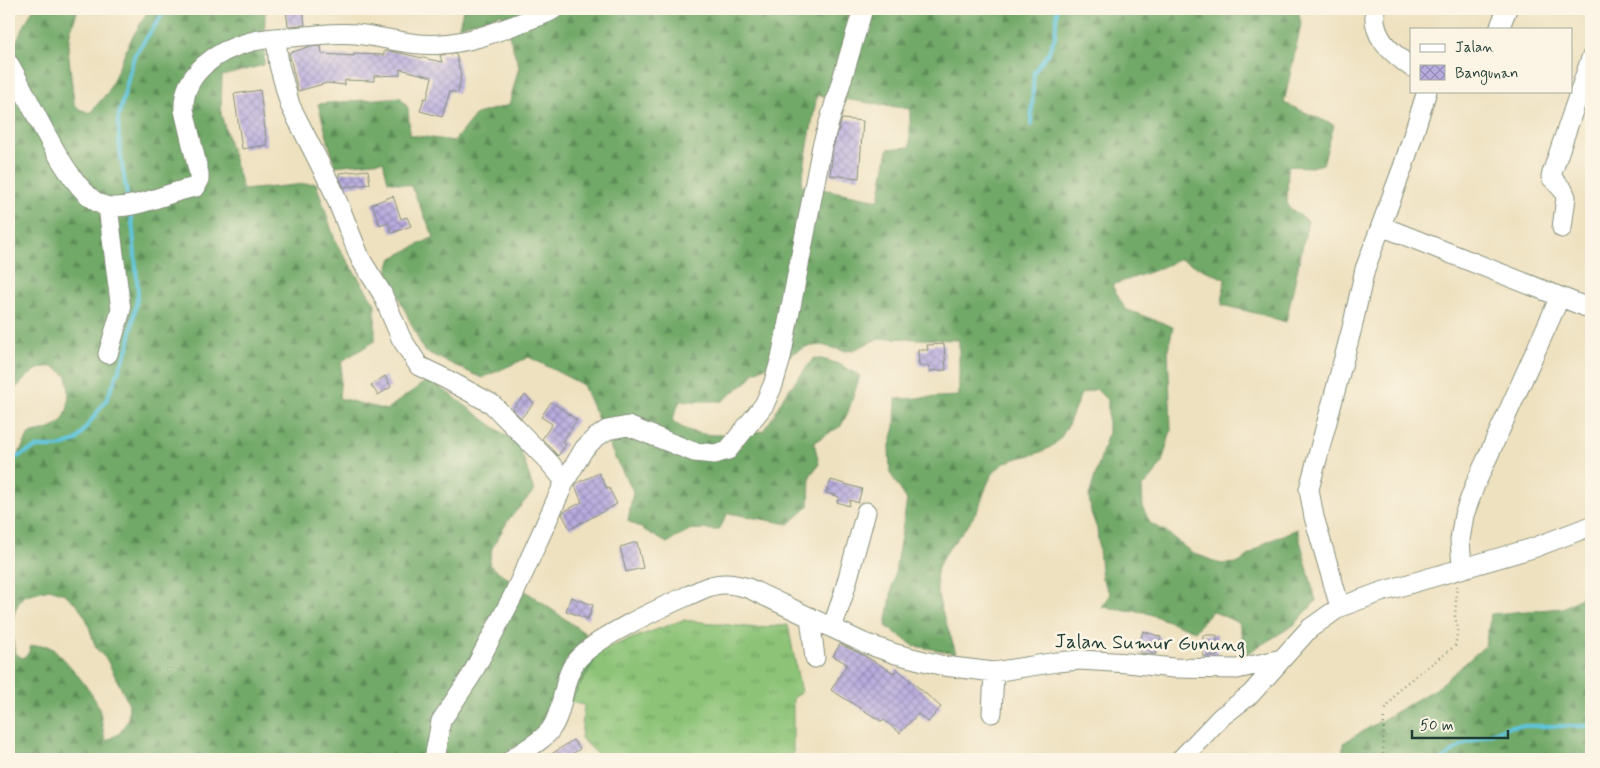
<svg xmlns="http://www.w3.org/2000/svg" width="1600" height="768" font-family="Mynerve,sans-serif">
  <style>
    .grass { fill: url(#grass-tufts); stroke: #568056 }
    .forest { fill: url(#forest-firs); stroke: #48734e; fill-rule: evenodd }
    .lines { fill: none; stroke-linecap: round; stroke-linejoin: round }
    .stream { stroke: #5fc4dc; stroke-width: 4 }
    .building { fill: url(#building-cross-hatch) }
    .minor-casing { stroke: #868f7a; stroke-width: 21 }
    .path { stroke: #868f7a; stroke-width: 2.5; stroke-dasharray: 1 4; stroke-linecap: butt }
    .minor { stroke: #fff; stroke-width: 19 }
    .labels { text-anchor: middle; stroke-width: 5; stroke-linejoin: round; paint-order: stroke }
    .street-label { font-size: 20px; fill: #1f3d34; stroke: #fcf5e5 }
  </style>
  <defs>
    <pattern id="grass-tufts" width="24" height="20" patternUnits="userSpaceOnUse" patternTransform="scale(1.25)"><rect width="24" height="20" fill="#8cc377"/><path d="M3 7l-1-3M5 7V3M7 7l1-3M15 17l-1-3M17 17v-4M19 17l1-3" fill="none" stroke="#72a062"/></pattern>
    <pattern id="forest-firs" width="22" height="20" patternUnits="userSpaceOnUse" patternTransform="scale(1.25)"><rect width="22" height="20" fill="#71a968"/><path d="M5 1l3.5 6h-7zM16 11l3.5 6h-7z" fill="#5c8b56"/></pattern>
    <pattern id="building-cross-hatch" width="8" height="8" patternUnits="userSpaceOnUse" patternTransform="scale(1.25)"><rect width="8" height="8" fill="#b8abde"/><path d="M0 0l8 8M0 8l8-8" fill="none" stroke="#958cb5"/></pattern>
  </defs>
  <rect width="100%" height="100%" fill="#fcf5e5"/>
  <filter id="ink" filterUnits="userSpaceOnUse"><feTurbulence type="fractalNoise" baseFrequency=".02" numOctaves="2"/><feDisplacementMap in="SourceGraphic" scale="10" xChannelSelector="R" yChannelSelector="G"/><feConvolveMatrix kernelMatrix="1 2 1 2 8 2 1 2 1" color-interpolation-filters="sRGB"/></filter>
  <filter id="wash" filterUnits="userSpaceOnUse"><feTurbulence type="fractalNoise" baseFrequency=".0096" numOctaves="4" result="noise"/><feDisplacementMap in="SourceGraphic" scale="20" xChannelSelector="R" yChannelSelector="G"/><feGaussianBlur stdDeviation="1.12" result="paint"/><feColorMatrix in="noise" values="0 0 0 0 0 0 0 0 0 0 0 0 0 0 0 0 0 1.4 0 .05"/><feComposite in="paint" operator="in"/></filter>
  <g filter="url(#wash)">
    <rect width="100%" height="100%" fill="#eee1c0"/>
    <path class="grass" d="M683 620 757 628 788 625 801 693 793 697V759H602L600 756 581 739 584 705 570 702 603 646 606 648Z"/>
    <path class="forest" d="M33 9H78L70 33 68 49 74 103 79 109 90 113 108 92 129 43 149 9H267L265 14 264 65 222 76 221 114 243 190 316 183 336 243 375 304V341L342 361 339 398 386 410 429 379 519 445 534 491 509 519 492 548 489 565 603 646 570 702 554 700 534 735 498 759H9V473L29 434C37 432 45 431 52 428 72 420 70 393 67 376 63 373 57 368 53 367 33 364 22 384 9 395V72L10 53ZM49 589 65 594 77 605 86 618 96 648 107 660 129 704 128 720 120 733 106 741C102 731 102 719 99 708 95 695 59 649 47 646 42 645 36 646 31 646L28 654 22 658 15 653C11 630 9 617 23 596Z
      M466 9H1298L1301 24 1284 103 1334 125 1323 164 1311 167 1288 166 1287 206 1308 221 1286 322 1263 315 1222 305 1225 279 1180 259 1156 270 1112 285 1125 309 1173 327 1168 349 1171 430 1162 462 1154 475 1142 488 1143 508 1150 523 1165 531 1191 552 1221 564 1239 563 1265 543 1297 529 1316 601 1294 625 1246 654 1239 623 1212 611 1195 631 1144 612 1101 607 1110 594 1102 579 1097 529 1091 512 1089 496 1108 433V401L1096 389 1081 394C1068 420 1067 445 1035 454 1024 457 1012 458 1002 465 986 475 985 496 977 511 967 529 951 543 941 561 927 584 949 628 956 653L914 646 886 626 907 500 890 473 889 449 895 427 896 399 959 396V340L887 338 875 340 853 350 845 351 821 345 805 347 753 373 749 380 722 401H680L672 420C694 442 736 434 763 431L773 417 784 396 814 358C833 360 844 366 860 376L848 412 841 426 814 442 819 464 810 476 809 506 789 524 728 513 719 530 691 529 667 543 632 523 628 521 633 491 616 460 583 385 529 357 482 378 424 351 387 272 392 258 434 237 411 186 388 181 383 161 335 166 318 104 400 97 408 108 410 135 454 141 476 114 509 105 519 67 502 14 459 26 463 10ZM817 95 910 109V147L888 149 879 200 801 185Z
      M1591 592V759H1343V743L1438 687 1485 646 1491 614 1563 608Z"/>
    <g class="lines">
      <path class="stream" d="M1031 125 1034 72 1048 53 1055 37 1057 9
        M128 201 120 152 118 119 134 56 166 9
        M9 461 37 447H58L76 441 107 399 128 348 138 293 133 230 130 210
        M1443 759 1462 745 1510 726H1591"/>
    </g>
    <g id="blocks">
      <path class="building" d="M286 9H303L305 25 288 26Z
        M321 46 322 54 354 56V54L384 55V51H390L442 62 440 55 456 54 461 76 458 93 450 91 442 117 420 111 424 98 427 99 432 77 400 69V75L374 76V81L345 80V85L327 83 298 91 289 53 308 47Z
        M260 90 267 145 242 149 234 94Z
        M842 119 863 121 859 178 830 175 833 147Z
        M368 170 370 184 344 187 339 177V173Z
        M393 196 401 219 407 217 411 226 392 233 387 222 380 225 372 204Z
        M944 344 946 370 929 371V366H919L918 350H928L927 345Z
        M385 376 391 387 378 395 371 385Z
        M525 395 534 403 521 418 512 409Z
        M551 402 577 420 562 442 566 444 558 456 542 439 552 424 541 417Z
        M599 473 607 489 609 488 617 504 570 529 562 514 563 512 582 502 575 486 577 483Z
        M831 480 862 489 858 503 850 500 849 506 837 502 839 497 826 493Z
        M637 542 643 568 626 572 620 547Z
        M571 597 593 605 588 619 566 611Z
        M1143 631 1161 637 1156 654 1139 653 1141 649 1138 648Z
        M1203 635H1217V656H1203Z
        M840 644 863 655 894 673 897 669 941 707 928 722 918 714 900 733 884 720 881 721 831 690 847 664 833 656Z
        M573 740 580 749 564 759H544Z"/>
    </g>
  </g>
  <g filter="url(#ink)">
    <use href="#blocks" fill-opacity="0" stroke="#868f7a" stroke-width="1"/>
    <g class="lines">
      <g class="minor-casing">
        <path id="minor" d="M1375 9C1372 38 1390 51 1411 67
          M1499 29 1507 9
          M276 38 279 65 290 105 332 188 361 260 382 293 401 338 419 366 446 379 492 404 548 461 565 481
          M9 64C29 95 72 206 111 207 140 208 167 192 196 187L199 181V174L184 110C182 73 218 50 250 42 267 37 285 38 303 36 320 35 338 32 356 34 385 37 413 47 442 44 471 42 496 32 523 22 533 18 545 15 554 9
          M108 207 121 310 108 354
          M1381 226 1591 309
          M1562 228 1566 197 1563 190 1551 177 1552 173 1591 58
          M1462 567 1460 540 1464 515 1475 485 1560 297
          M1340 607 1314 517 1309 489 1352 328 1365 269 1404 164 1427 91
          M810 617 815 658
          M832 628 843 596 866 512
          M992 713 994 672
          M434 759 441 721 471 676 513 596 565 481 584 449 595 438 607 430 628 426 694 452 715 454 728 450 764 405 773 385 781 358 822 146 863 9
          M512 759C525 749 542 742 551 729 565 709 561 681 576 661 594 638 658 609 687 596 695 593 703 588 711 586 725 582 736 585 748 588L864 643 896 654 944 666 994 672 1057 662 1080 660 1128 663 1173 668 1237 669 1282 659 1309 629 1340 607 1381 592 1533 548 1591 526
          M1181 759 1221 717 1251 694 1282 659"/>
      </g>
      <path class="path" d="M1383 759 1384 712 1400 688 1455 646 1458 631 1455 616 1457 586"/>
      <use href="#minor" class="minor"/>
    </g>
  </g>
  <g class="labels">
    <g class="street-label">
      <text transform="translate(1150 642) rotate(1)" y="7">Jalan Sumur Gunung</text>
    </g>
  </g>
  <rect width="1600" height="768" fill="none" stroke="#fcf5e5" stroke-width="30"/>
  <rect x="1410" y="28" width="162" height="65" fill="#fcf5e5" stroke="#a4ab9e"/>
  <rect x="1420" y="44" width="25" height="8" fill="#ffffff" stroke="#a4ab9e"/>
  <text x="1455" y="52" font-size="15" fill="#1f3d34">Jalan</text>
  <rect x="1420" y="65" width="25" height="15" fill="url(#building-cross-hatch)" stroke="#a4ab9e"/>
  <text x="1455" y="78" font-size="15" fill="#1f3d34">Bangunan</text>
  <path d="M1412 730v8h96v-8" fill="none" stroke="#1f3d34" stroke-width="2.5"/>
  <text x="1420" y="730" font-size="15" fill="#1f3d34" stroke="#fcf5e5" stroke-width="4" paint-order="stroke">50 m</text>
</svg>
